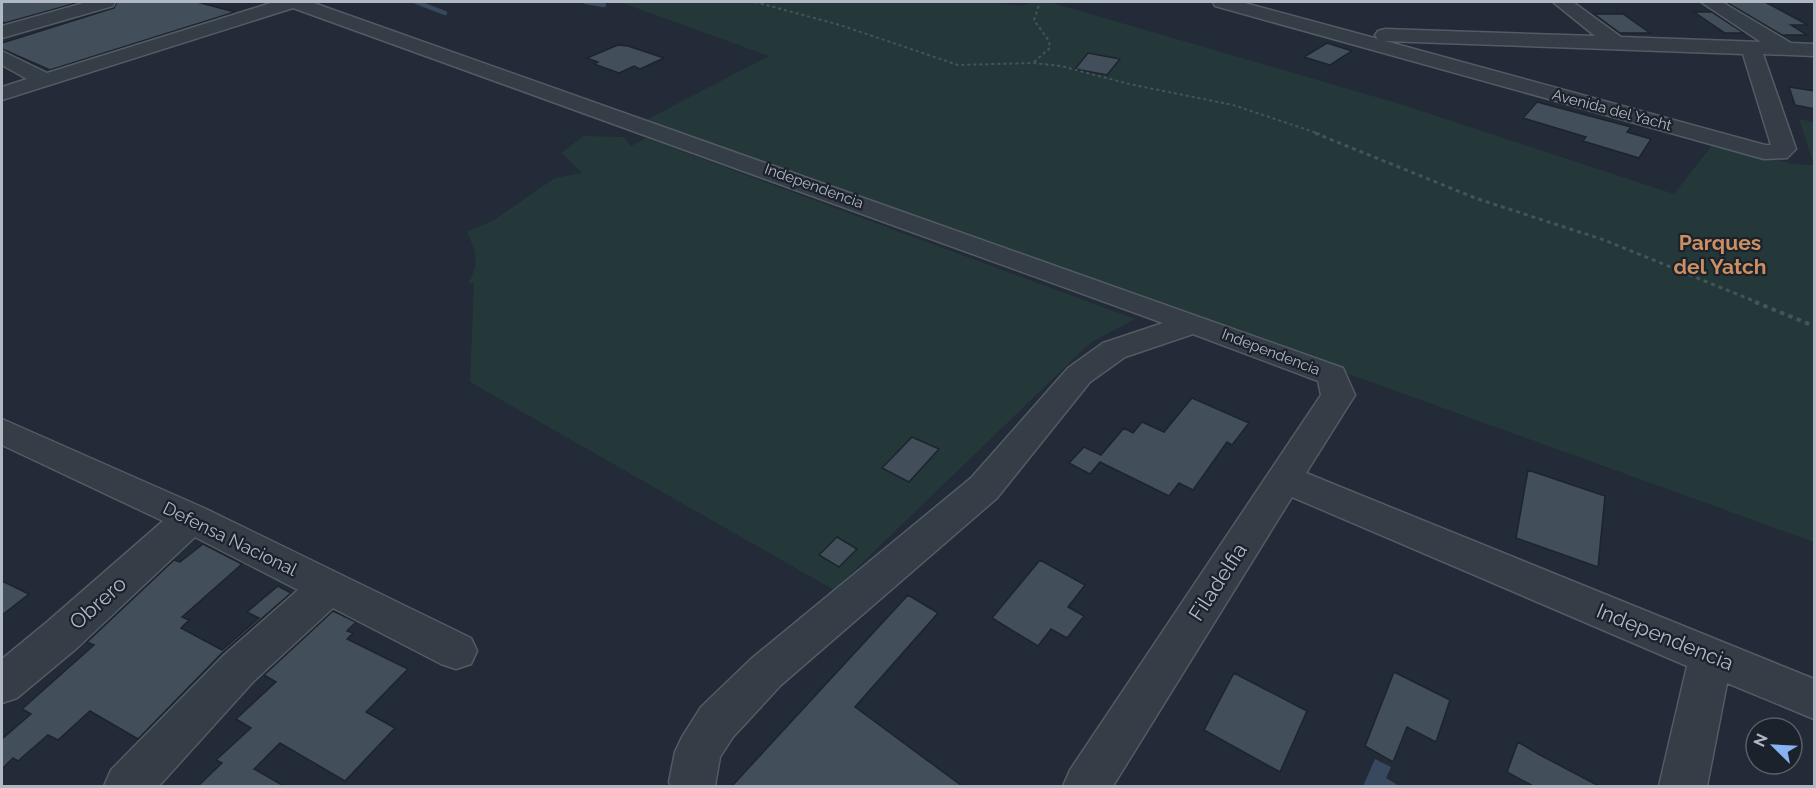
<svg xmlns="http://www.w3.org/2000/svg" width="1816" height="788" font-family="Raleway,sans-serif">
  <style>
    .green { fill: #253839 }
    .water { fill: #38485f }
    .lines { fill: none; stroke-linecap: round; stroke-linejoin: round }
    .stream { stroke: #38485f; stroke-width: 4.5 }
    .building { fill: #434e5b; stroke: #1d242e; stroke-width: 1.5 }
    .minor-casing { stroke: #535b65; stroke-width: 3 }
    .path-far2 { stroke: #435557; stroke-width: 2; stroke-dasharray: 3 3; stroke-linecap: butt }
    .path-far1 { stroke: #435557; stroke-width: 3; stroke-dasharray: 4 4; stroke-linecap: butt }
    .path { stroke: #435557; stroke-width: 4; stroke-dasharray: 4.5 4.5; stroke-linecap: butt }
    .minor { fill: #353d47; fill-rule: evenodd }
    .labels { text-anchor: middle; stroke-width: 4.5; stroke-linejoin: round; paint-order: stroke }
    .far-street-label { font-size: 15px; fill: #b0b8c4; stroke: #1b222c }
    .street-label { font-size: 18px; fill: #b0b8c4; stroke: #1b222c }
    .quarter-label { font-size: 21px; font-weight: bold; fill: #cc8f62; stroke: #1b222c }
    .near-street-label { font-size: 21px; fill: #b0b8c4; stroke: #1b222c }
  </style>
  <rect width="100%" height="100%" fill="#222b37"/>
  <path class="green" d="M620 2H989L1022 6 1034 2H1049L1400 104 1674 194 1713 144 1793 164 1814 165 1799 119 1814 122V542L646 120 769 56Z
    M583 136 624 137 631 146 646 138 1135 319 1090 343 834 590 470 382 474 283H468C480 264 476 251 467 232L494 220 555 178 582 173 562 153Z"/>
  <path class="water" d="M1375 759 1391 767 1386 778 1399 786H1363Z"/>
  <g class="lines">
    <path class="stream" d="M416 2 445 13
      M586 2 604 5"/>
  </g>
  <path class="building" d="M2 2H80L5 23 2 22Z
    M117 2H197L235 12 50 70 2 49V43L114 8Z
    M1726 2H1765L1808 25H1791L1807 35H1782Z
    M1694 12H1712L1744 33H1725Z
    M1594 14H1623L1650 33H1620Z
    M1327 43 1352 51 1330 65 1304 57Z
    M618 45 628 46 664 58 640 69 634 66 619 73 594 64 598 62 587 58Z
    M1088 53 1120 59 1107 75 1075 69Z
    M1789 87 1815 91V109L1795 105Z
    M1537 102 1631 127 1627 132 1651 139 1639 158 1583 141 1586 137 1523 118Z
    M1192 398 1249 423 1232 445 1227 442 1193 490 1179 483 1169 496 1100 462 1090 474 1069 463 1084 447 1101 455 1124 428 1133 433 1142 422 1164 432Z
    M912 437 939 449 909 482 882 468Z
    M1528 470 1605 496 1598 567 1516 538Z
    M837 537 857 549 839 567 819 555Z
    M203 544 242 564 182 617 189 620 181 628 222 650 259 618 247 612 278 586 291 593 221 654 138 739 90 711 58 740 48 735 18 761 13 758 2 769V739L31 714 22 709 94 645 87 642 174 560 180 562Z
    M1040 560 1085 585 1068 607 1084 616 1067 638 1051 629 1038 646 992 618Z
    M2 581 29 594 2 615Z
    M908 595 938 613 855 707 962 786H732Z
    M333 611 356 622 347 631 353 633 347 639 408 669 366 712 395 728 345 781 280 743 254 769 284 786H198L222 763 216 760 251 728 236 719 276 682 264 675Z
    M1394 672 1450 700 1436 742 1407 727 1393 762 1365 746Z
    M1234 673 1307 711 1280 772 1204 730Z
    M1518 742 1540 755 1599 786H1533L1507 772Z"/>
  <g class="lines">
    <g class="minor-casing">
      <path id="minor" d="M87 2H115L113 6 2 38V26Z
        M274 2H311L1343 368 1355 395 1306 473 1814 679V719L1727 683 1707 786H1659L1687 666 1292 497 1113 786H1063L1070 770 1321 395 1318 381 1193 334 1125 357 1090 382 997 498 781 685 733 737 720 757 715 786H671L669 782 675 752 682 737 701 707 751 659 971 478 1068 368 1103 343 1163 323 293 8 2 100V87L27 79 2 65V51L47 73Z
        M1213 2H1241L1378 39 1375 35 1378 31 1385 29 1595 36 1553 2H1573L1621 37 1761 42 1701 2H1722L1791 43 1814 44V56L1763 54 1796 149 1787 158 1764 159 1215 6ZM1385 41 1743 54 1771 145H1765Z
        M2 419 204 508 471 638 477 651 471 664 456 669 441 664 333 608 253 682 159 786H104L111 770 223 656 298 590 195 537 77 648 17 698 2 703V659L47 622 163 521 2 445Z"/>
    </g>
    <path class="path-far2" d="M755 2 840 25 958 65 1033 63 1061 66 1129 84 1233 105 1320 134
      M1034 62 1050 48 1049 41 1034 20 1040 2"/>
    <path class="path-far1" d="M1315 133 1475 198 1604 240 1759 303"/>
    <path class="path" d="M1755 302 1814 326"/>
    <use href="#minor" class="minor"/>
  </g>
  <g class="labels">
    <g class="far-street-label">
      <text transform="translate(1612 110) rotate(15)" y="5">Avenida del Yacht</text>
      <text transform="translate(814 186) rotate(20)" y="5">Independencia</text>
      <text transform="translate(1271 352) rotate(21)" y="5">Independencia</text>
    </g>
    <g class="street-label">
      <text transform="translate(230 539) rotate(26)" y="6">Defensa Nacional</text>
    </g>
    <g class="quarter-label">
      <text x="1720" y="250">Parques<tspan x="1720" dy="24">del Yatch</tspan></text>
    </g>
    <g class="near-street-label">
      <text transform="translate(1218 582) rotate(-57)" y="7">Filadelfia</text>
      <text transform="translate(98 603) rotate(-42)" y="7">Obrero</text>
      <text transform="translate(1665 637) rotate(22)" y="7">Independencia</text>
    </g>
  </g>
  <rect width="1816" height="788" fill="none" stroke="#b0b8c4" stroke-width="6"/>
  <g transform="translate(1774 746) rotate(294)"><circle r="28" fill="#1b222c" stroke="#575e69" stroke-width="1.5"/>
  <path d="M0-4.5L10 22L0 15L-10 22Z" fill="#88b2f1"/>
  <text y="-9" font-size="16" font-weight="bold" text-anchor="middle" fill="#b0b8c4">N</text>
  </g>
</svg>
